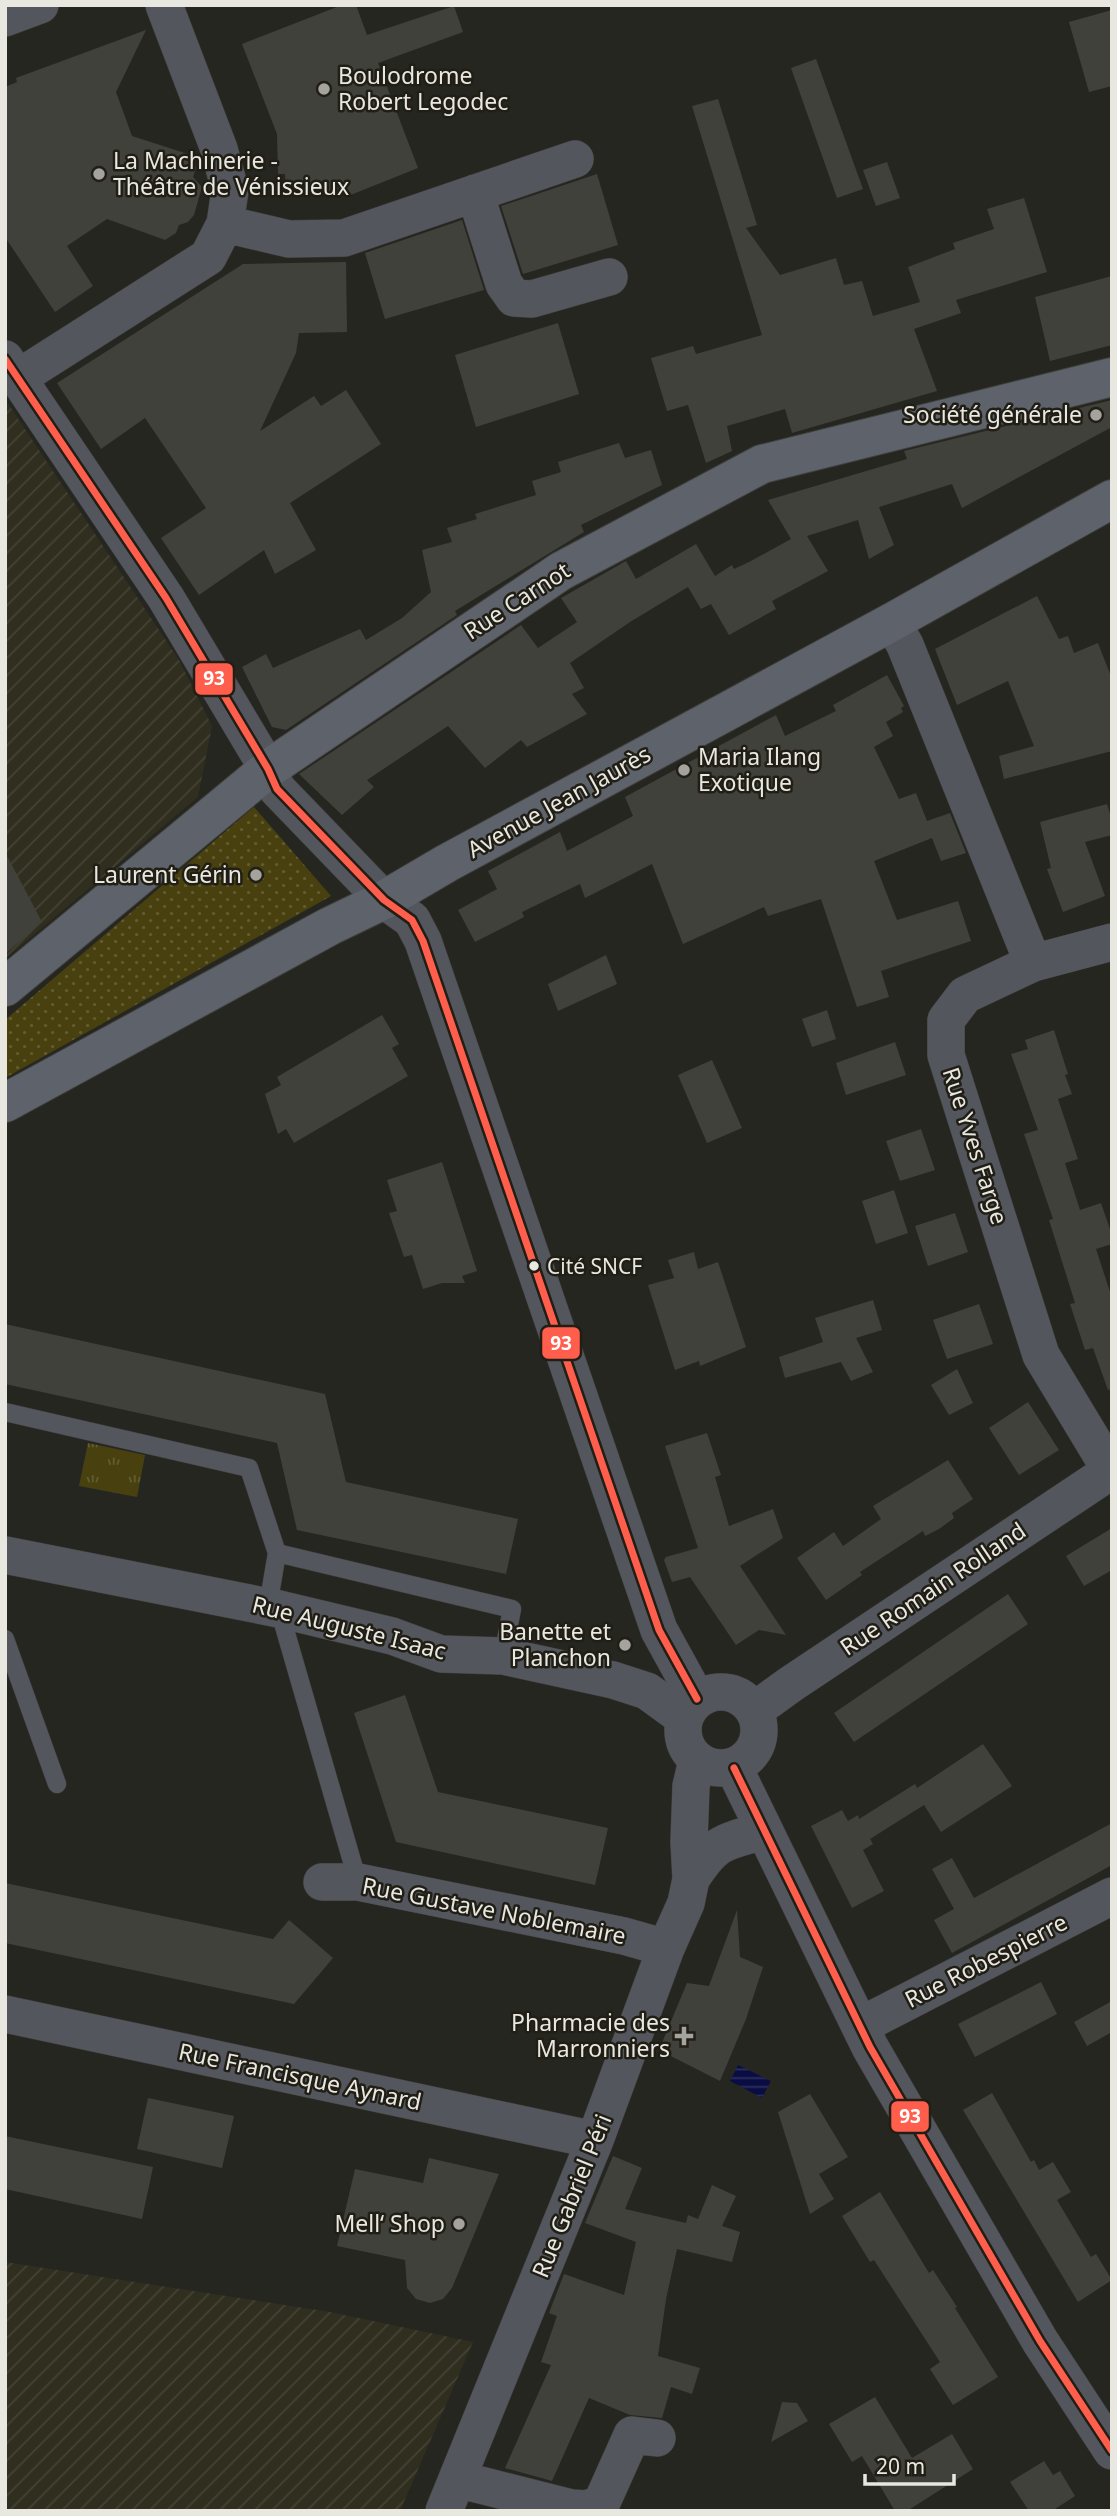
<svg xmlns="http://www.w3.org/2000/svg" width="1117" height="2516" font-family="'Noto Sans',sans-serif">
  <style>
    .industrial { fill: url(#industrial-furrows) }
    .grass { fill: url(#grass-dots) }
    .park { fill: url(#park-tufts) }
    .water { fill: url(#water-rules) }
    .building { fill: #41413c }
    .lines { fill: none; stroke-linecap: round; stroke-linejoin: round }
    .lane-casing { stroke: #40403d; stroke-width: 19 }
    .street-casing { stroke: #40403d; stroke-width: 38 }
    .secondary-casing { stroke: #40403d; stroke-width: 40 }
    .lane { stroke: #54565e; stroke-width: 18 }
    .street { stroke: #54565e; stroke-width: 37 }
    .secondary { stroke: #5e626b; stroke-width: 38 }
    .bus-1-casing { stroke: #201e15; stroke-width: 12 }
    .bus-1 { stroke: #ff5e4d; stroke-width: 7 }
    .poi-dot { fill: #a4a39d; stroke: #201e15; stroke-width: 2.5 }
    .bus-dot { fill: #e8e7e0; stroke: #201e15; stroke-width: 2.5 }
    .labels { text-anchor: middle; stroke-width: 5; stroke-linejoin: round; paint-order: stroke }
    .bus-label { font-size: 21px; fill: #e8e7e0; stroke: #201e15; text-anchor: start }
    .poi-label { font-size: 23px; fill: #e8e7e0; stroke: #201e15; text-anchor: end }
    .street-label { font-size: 23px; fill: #e8e7e0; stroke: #201e15 }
    .line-badge { stroke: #201e15; stroke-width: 2.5 }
    .badge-label { font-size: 19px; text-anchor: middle; font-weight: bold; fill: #fff }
  </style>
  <defs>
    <pattern id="industrial-furrows" width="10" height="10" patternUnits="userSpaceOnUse" patternTransform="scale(1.75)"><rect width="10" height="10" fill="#302e1e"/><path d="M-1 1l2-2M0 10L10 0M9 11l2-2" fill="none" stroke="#444234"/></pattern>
    <pattern id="grass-dots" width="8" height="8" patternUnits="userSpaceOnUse" patternTransform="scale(1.75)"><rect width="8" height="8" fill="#48410f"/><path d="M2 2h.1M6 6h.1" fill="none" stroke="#625c32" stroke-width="1.8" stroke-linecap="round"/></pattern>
    <pattern id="park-tufts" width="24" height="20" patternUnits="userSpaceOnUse" patternTransform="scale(1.75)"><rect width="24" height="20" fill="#48410f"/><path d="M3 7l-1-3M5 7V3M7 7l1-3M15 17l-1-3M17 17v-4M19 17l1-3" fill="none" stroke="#625c32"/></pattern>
    <pattern id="water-rules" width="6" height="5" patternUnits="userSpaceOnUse" patternTransform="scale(1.75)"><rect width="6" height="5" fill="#090d42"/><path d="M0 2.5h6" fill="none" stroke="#2d305d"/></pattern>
  </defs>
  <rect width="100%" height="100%" fill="#262621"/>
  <path class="industrial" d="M5 399 179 660 212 726 198 797 5 959Z
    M5 2262 330 2312 473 2342 400 2511H5Z"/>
  <path class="grass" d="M254 807 331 896 5 1078V1020Z"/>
  <path class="park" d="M88 1443 145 1455 137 1497 79 1486Z"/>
  <path class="water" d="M738 2065 771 2081 762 2098 730 2081Z"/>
  <path class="building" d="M342 5H356L367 35 454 6 463 32 378 63 418 168 348 196 347 191 328 194 325 186 286 188 285 174H278L277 134 242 44Z
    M1112 10V86L1089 92 1069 22Z
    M146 30 116 92 132 136 191 155 196 168 193 177 202 187 194 215 188 222 179 225 176 233 165 240 107 219 67 246 93 286 55 312 5 237V87L17 82 16 78Z
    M816 59 863 189 837 198 791 68Z
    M718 99 757 225 746 228 780 275 836 258 844 285 862 281 873 316 920 302 908 267 955 249 953 243 994 229 987 209 1024 198 1047 272 956 300 961 313 914 329 937 391 792 433 785 409 727 426 732 451 706 463 688 405 667 411 651 358 693 346 696 354 762 335 692 106Z
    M887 162 900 198 876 206 863 170Z
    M597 174 618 245 523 274 501 206Z
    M462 220 484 290 385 319 365 253Z
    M346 262 347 332 299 333 296 353 260 431 314 396 321 406 346 390 381 444 290 503 316 550 275 574 264 550 199 595 161 538 206 508 145 418 101 449 57 383 243 264Z
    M1112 276V345L1050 361 1035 297Z
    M558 323 579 394 476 427 455 355Z
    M1112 400V427L962 508 952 484 879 507 894 545 869 559 858 520 807 536 828 571 772 601 776 609 729 635 711 604 701 609 688 587 630 622 570 663 584 688 572 694 587 714 527 747 521 740 485 768 448 726 367 780 374 787 342 815 299 774 521 625 538 648 577 622 561 598 626 561 636 579 696 544 715 576 732 565 734 569 749 562 791 539 768 500 907 459 904 451Z
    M619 443 625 458 651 450 662 485 581 525 584 532 455 611 457 615 286 730 272 727 242 667 266 654 273 668 360 629 366 640 402 618 431 592 422 550 452 542 447 528 477 519 475 514 536 495 532 481 561 472 558 462Z
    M1037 596 1059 639 1068 636 1074 653 1098 643 1112 679V751L1004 779 999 756 1034 746 1008 681 957 705 935 649Z
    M887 675 904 706 901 708 903 712 886 722 893 736 874 747 899 799 916 793 927 821 950 813 966 853 941 861 932 838 874 861 897 920 958 901 971 941 881 971 889 997 857 1007 821 899 768 916 764 907 683 944 652 864 585 898 580 884 522 912 524 917 475 942 458 910 497 889 488 871 560 832 567 851 633 816 625 797 776 715 785 736 836 711 833 705Z
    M1107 804 1112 821V835L1085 842 1105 896 1063 912 1047 869 1051 868 1040 822Z
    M5 852 42 922 5 954Z
    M606 955 617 984 558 1011 548 984Z
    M827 1010 836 1039 812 1047 802 1019Z
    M382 1015 399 1044 392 1048 408 1076 294 1143 286 1129 278 1134 265 1094 281 1085 277 1077Z
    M1054 1030 1068 1074 1065 1075 1072 1094 1058 1099 1078 1159 1065 1163 1080 1210 1101 1203 1112 1235V1244L1096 1249 1112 1298V1389L1108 1390 1093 1348 1085 1350 1070 1304 1075 1303 1049 1220 1053 1219 1024 1134 1038 1130 1011 1054 1028 1049 1025 1040Z
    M895 1042 906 1075 846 1095 836 1063Z
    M712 1060 742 1128 707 1143 678 1075Z
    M921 1129 935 1170 900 1181 886 1141Z
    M442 1162 477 1271 462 1276 465 1283H442L423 1289 412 1255 404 1257 389 1213 397 1211 387 1180Z
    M894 1190 908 1233 876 1244 862 1201Z
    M955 1213 968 1252 928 1266 915 1226Z
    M694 1252 698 1269 718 1262 746 1347 700 1366 699 1361 675 1370 648 1285 674 1278 668 1260Z
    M873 1300 882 1330 856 1338 873 1372 851 1381 841 1362 785 1378 779 1357 823 1342 815 1318Z
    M979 1304 993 1344 947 1359 933 1320Z
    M5 1324 325 1394 346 1482 518 1519 506 1574 297 1530 277 1443 5 1384Z
    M957 1369 973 1403 949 1415 931 1385Z
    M1028 1402 1059 1450 1019 1475 989 1428Z
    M707 1433 721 1475 715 1477 729 1526 773 1509 783 1538 740 1566 786 1635 759 1630 736 1645 690 1577 672 1582 664 1560 666 1557 698 1548 665 1446Z
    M948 1460 973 1499 952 1513 954 1518 939 1529 925 1536 923 1531 860 1572 862 1575 826 1600 797 1558 834 1532 843 1546 881 1519 873 1506Z
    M1112 1528V1570L1084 1586 1066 1556Z
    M1008 1594 1028 1624 854 1742 834 1713Z
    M405 1695 438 1792 608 1828 595 1885 396 1842 354 1713Z
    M983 1744 1012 1786 941 1832 924 1805 870 1839 873 1844 863 1850 884 1891 852 1908 811 1826 842 1810 848 1821 858 1815 859 1819 915 1784 917 1788Z
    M1112 1823V1865L952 1953 934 1920 954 1909 932 1869 952 1858 974 1898Z
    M5 1883 273 1939 289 1920 333 1958 294 2004 5 1943Z
    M737 1910 740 1957 763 1967 746 2019 720 2081 659 2050 687 1983 709 1986Z
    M1041 1982 1057 2014 975 2057 958 2024Z
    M1112 2001V2032L1087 2046 1074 2022Z
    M992 2093 1031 2162 1034 2160 1039 2170 1053 2162 1071 2192 1057 2200 1091 2257 1096 2254 1112 2280 1078 2302 963 2110Z
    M810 2094 848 2157 819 2174 834 2199 810 2214 778 2112Z
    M148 2098 234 2116 222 2168 137 2149Z
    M5 2136 153 2167 142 2219 5 2189Z
    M613 2156 642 2168 625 2209 686 2223 688 2215 698 2219 712 2185 736 2196 722 2226 740 2232 732 2262 677 2249 666 2299 658 2356 700 2368 692 2394 671 2387 662 2418 630 2415 589 2398 552 2481 505 2468 551 2365 541 2362 557 2316 549 2313 564 2274 624 2295 636 2242 585 2223Z
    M429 2158 499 2174 452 2288 443 2299 430 2303 416 2299 407 2288 405 2260 337 2246 355 2169 423 2183Z
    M880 2192 929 2273 933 2270 957 2307 955 2308 998 2377 953 2405 930 2369 940 2362 874 2260 870 2262 842 2216Z
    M875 2397 912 2458 952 2434 973 2469 907 2511H895L862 2456 852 2462 829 2424Z
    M782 2402 797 2403 808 2421 771 2442Z
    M1044 2461 1053 2475 1060 2471 1075 2496 1052 2511H1029L1010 2482Z"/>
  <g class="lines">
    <g class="lane-casing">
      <path id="lane" d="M5 1412 249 1468 277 1553 268 1606
        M277 1553 512 1609 503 1656
        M279 1609 358 1882
        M5 1639 57 1784"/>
    </g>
    <g class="street-casing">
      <path id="street" d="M5 18 40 5
        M475 193 504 284 514 298 532 299 609 277
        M225 224 289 239 344 238 575 159
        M5 359 166 598 268 769 277 789 384 900 412 920 423 941 659 1630 697 1699
        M18 378 208 257 225 224 230 190 219 149 164 5
        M892 622 905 645 1033 963
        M1111 1471 1041 1355 946 1055V1020L965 995 1033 963 1112 942
        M5 1555 279 1609 392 1636 441 1654 503 1656 613 1680 647 1691 684 1718
        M683 1730a38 38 0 1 1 76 0a38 38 0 1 1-76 0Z
        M755 1710 791 1684 1112 1470
        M734 1768 870 2047 1040 2341 1112 2451
        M691 1879C715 1842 722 1842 764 1831
        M322 1882H358L624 1936 666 1948
        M5 2014 595 2140
        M860 2026 1112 1896
        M457 2479 571 2508 589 2509 602 2502 632 2435 657 2438
        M444 2511 595 2140 666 1948 686 1903 691 1879 689 1842 691 1786 697 1761"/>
    </g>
    <g class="secondary-casing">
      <path id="secondary" d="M5 987 268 769 561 571 762 464 1112 377
        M5 1103 330 926 384 900 447 863 892 622 1112 499"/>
    </g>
    <use href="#lane" class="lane"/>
    <use href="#street" class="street"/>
    <use href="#secondary" class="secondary"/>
    <g class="bus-1-casing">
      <path id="bus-1" d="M5 359 166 598 268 769 277 789 384 900 412 920 423 941 659 1630 697 1699
        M734 1768 870 2047 1040 2341 1112 2451"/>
    </g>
    <use href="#bus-1" class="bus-1"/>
  </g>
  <g class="poi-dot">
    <circle cx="324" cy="89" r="7"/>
    <circle cx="99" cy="174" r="7"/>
    <circle cx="1096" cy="415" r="7"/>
    <circle cx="684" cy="770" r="7"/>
    <circle cx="256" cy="875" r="7"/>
    <circle cx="625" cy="1645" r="7"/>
    <path d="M680.5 2025.5h7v7h7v7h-7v7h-7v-7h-7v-7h7z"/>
    <circle cx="459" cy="2224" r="7"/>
  </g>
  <circle class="bus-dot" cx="534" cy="1266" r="6"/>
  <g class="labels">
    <g class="bus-label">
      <text x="547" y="1274">Cité SNCF</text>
    </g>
    <g class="poi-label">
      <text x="338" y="84" text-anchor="start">Boulodrome<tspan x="338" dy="26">Robert Legodec</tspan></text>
      <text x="113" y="169" text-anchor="start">La Machinerie -<tspan x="113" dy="26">Théâtre de Vénissieux</tspan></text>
      <text x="1082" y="423">Société générale</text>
      <text x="698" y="765" text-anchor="start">Maria Ilang<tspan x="698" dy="26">Exotique</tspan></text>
      <text x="242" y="883">Laurent Gérin</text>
      <text x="611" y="1640">Banette et<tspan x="611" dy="26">Planchon</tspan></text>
      <text x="670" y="2031">Pharmacie des<tspan x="670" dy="26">Marronniers</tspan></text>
      <text x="445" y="2232">Mell‘ Shop</text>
    </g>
    <g class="street-label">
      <text transform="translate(517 601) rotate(-33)" y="8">Rue Carnot</text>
      <text transform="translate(559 802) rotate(-29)" y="8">Avenue Jean Jaurès</text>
      <text transform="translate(975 1146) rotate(72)" y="8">Rue Yves Farge</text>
      <text transform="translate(933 1589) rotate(-34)" y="8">Rue Romain Rolland</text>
      <text transform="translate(349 1628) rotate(14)" y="8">Rue Auguste Isaac</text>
      <text transform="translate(494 1911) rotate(11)" y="8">Rue Gustave Noblemaire</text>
      <text transform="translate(986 1961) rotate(-27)" y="8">Rue Robespierre</text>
      <text transform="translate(300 2077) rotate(12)" y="8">Rue Francisque Aynard</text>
      <text transform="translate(572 2196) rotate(-68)" y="8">Rue Gabriel Péri</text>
    </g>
  </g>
  <g class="line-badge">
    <rect x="194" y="662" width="40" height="34" rx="7" fill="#ff5e4d"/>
    <rect x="541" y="1326" width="40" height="34" rx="7" fill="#ff5e4d"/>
    <rect x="890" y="2100" width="40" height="33" rx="7" fill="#ff5e4d"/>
  </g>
  <g class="badge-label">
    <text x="214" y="685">93</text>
    <text x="561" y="1350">93</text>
    <text x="910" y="2123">93</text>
  </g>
  <rect width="1117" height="2516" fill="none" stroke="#e8e7e0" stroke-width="14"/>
  <path d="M865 2474v10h89v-10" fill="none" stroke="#e8e7e0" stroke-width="3.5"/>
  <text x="876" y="2474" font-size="21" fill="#e8e7e0" stroke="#201e15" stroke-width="5" paint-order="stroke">20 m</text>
</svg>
